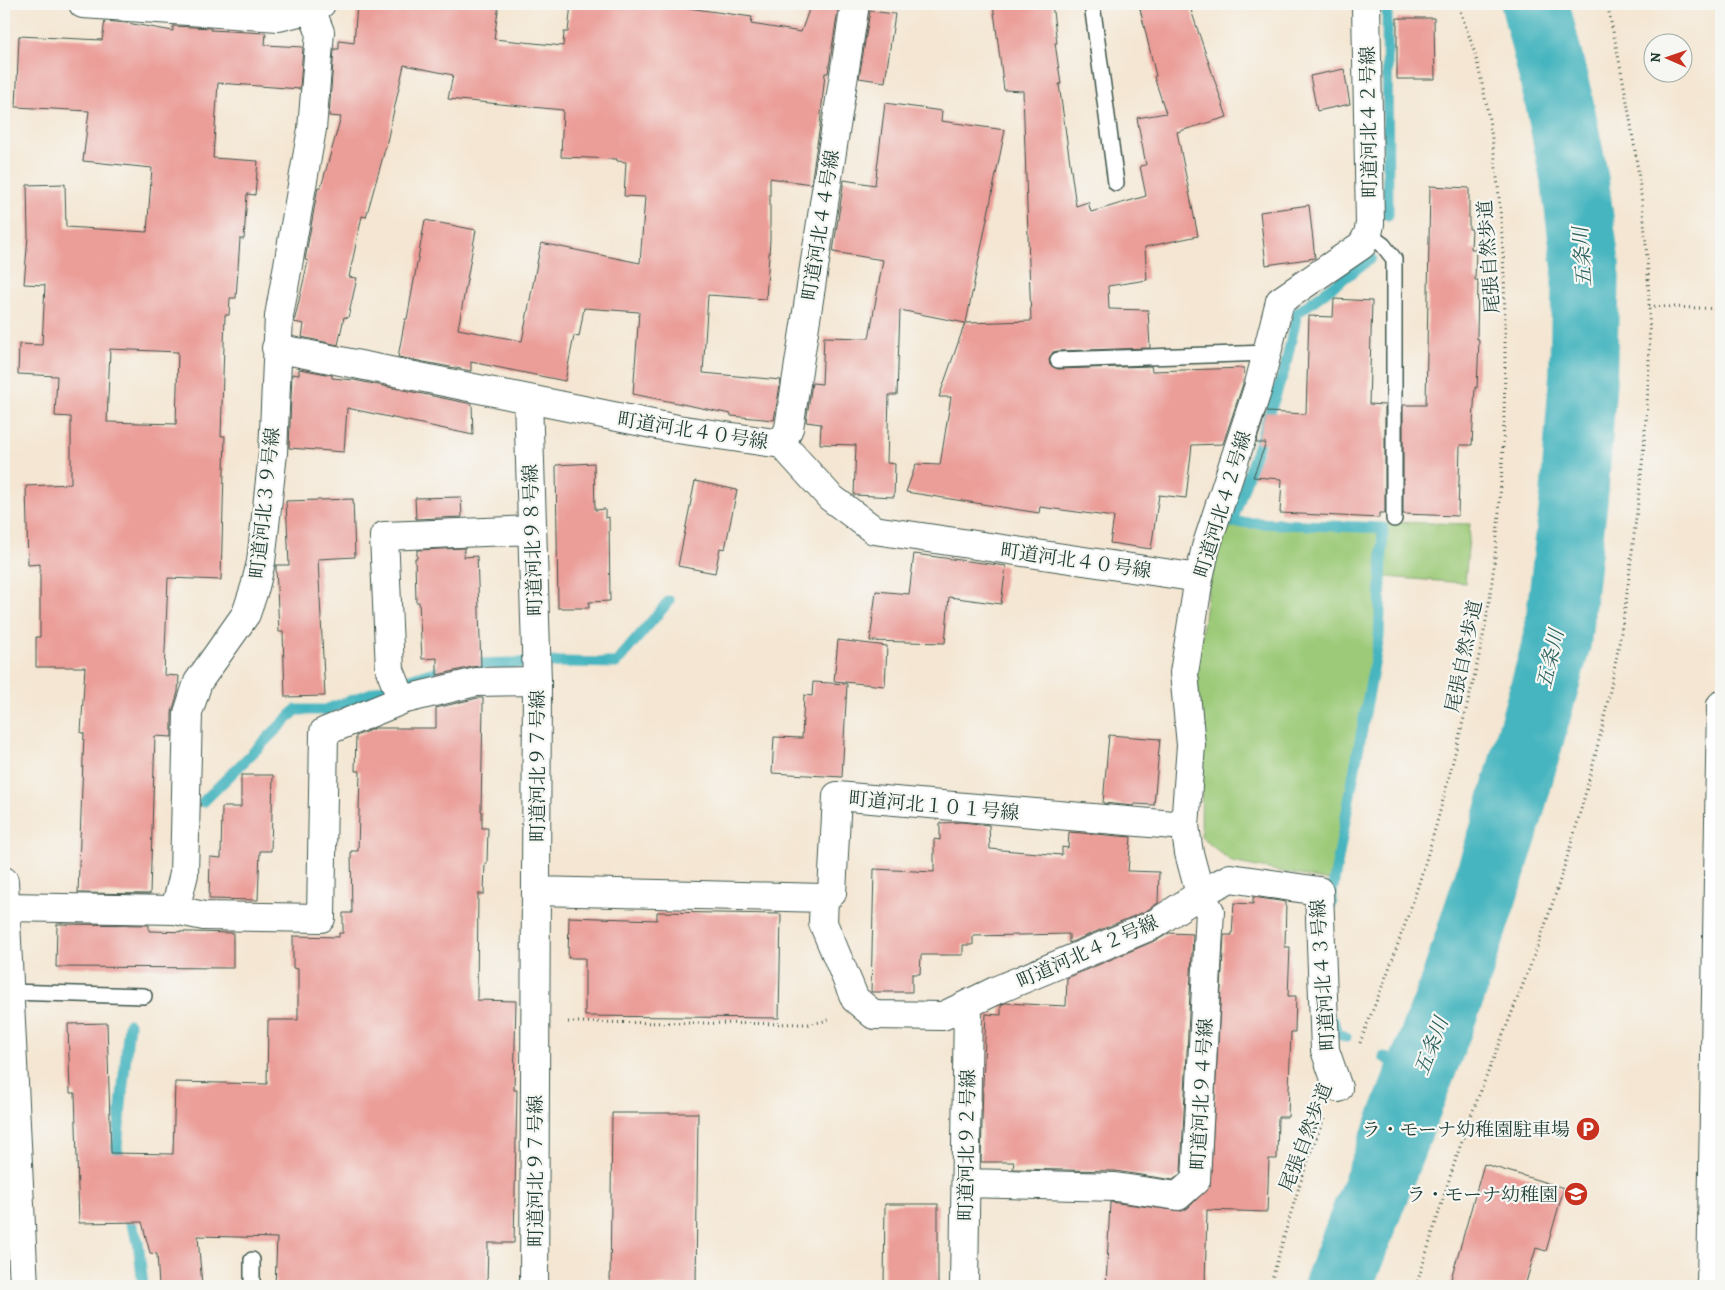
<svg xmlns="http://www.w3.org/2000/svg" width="1725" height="1290" font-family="Alegreya,'Noto Serif JP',serif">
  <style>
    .green { fill: #9cca78; stroke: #5e8456 }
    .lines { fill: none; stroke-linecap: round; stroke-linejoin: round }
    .stream { stroke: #46b5bf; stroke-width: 11 }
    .river { stroke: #46b5bf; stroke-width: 68 }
    .building { fill: #eb9d98; fill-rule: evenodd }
    .service-casing { stroke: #3f564c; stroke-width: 18 }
    .minor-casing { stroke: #3f564c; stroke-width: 30 }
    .secondary-casing { stroke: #3f564c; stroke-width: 30 }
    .path { stroke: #3f564c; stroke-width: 3; stroke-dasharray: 1 4; stroke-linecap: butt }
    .service { stroke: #fff; stroke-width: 15 }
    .minor { stroke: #fff; stroke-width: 28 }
    .secondary { stroke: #fff; stroke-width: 28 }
    .labels { text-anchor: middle; stroke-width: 4.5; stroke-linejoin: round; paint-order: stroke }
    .street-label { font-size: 19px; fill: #1f3d34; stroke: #f6f6f2 }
    .poi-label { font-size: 19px; fill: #1f3d34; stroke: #f6f6f2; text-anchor: end }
    .water-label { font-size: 20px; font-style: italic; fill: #2b615e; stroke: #f6f6f2 }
  </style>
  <rect width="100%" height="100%" fill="#f6f6f2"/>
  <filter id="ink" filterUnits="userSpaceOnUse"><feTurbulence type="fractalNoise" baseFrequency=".02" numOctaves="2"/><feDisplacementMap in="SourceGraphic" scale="10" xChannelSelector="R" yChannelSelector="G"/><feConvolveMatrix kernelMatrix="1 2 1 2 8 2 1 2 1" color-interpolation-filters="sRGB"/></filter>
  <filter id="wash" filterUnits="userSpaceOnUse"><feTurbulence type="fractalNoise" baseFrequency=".0096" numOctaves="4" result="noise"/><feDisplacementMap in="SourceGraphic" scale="20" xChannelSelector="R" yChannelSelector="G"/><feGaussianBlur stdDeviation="1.12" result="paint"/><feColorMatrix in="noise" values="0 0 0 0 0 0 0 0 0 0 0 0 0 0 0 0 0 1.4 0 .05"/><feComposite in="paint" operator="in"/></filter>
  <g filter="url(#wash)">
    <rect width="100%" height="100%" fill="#f4e6d2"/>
    <path class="green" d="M1387 522 1470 524 1465 583 1386 577Z
      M1226 527 1378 530 1375 638 1329 881 1232 862 1201 837 1202 752 1195 680 1211 568Z"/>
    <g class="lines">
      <path class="stream" d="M1387 4 1388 215
        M467 664 560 662 616 663 669 601
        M203 802 296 710H325L419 676 452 668
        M1332 903V892L1379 638 1383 528 1232 522 1285 368 1297 313 1371 258
        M1333 1021 1337 1033 1346 1037
        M1384 1057 1418 1075
        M120 1166 117 1147 129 1024
        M125 1209 138 1241 143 1286"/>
      <path class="river" d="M1338 1286 1452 991 1504 831 1557 642 1574 498 1583 376 1586 267 1575 182 1559 101 1535 4"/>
    </g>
    <g id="blocks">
      <path class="building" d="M357 4H499L494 39 563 46 564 32H568L571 4H660L752 17 751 24 801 32 811 4H839L828 73H825L820 125 811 184 770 178V240L766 299 708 295 703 373 781 380 774 420 731 416V414L633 394 639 312 584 308 579 337 574 336 565 381 471 362V371L398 357 405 319H407L425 220 476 230 458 329 522 341 541 243 640 263 645 197 624 196 626 162 617 161V159L561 157 563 110 448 99 453 75 404 65 386 146 366 217 362 216 349 277 357 278 348 318 344 317 338 345 302 337 304 324 294 322 295 318 308 261 305 260 318 187H321L341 117 329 116 334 49H339V41L354 43Z
        M993 4H1052L1057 43H1055L1061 84H1059L1076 206 1088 202 1091 212 1146 196 1140 166 1146 165 1137 118 1166 113 1154 77 1156 76 1140 9 1165 4H1189L1227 117 1177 132 1198 236 1145 247 1147 280 1108 286 1109 309 1148 310 1150 348 1058 351 1053 352 1049 360 1050 365 1058 369 1151 366 1152 371 1244 368 1243 384 1223 444 1192 445 1186 498 1159 495 1151 549 1110 543 1114 517 1040 507 1039 513 906 492 916 464 940 465 951 397H939L965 323 900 310 897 395H889L887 463 895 464 894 497 854 495 856 445 820 444 821 424 806 422 812 383 822 384 824 337 869 338 883 260 833 252 844 180 875 185 885 103 942 111 941 121 1005 130 966 323 1031 321 1023 91 1004 90Z
        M870 11 895 14 885 82 859 78Z
        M1397 18H1434L1435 79H1397Z
        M105 21 127 23 173 31V26L211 28V30L266 33 265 45 303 47 300 89 218 83 213 158 258 161 255 195 247 194 244 239H240L236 298H230L229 315H225L221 436H225L221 580 168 578 164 675 179 676 178 692 172 712V737L155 736 150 894 78 893 84 733H81L85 667H36V637H40V564L28 565 26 486 71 484V417L55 416 57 376 18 374 19 344 42 345 45 285 24 284 28 236 27 185 65 184 66 227 147 232 152 168 83 161 89 111 16 107 19 36 102 40ZM110 349 178 352 176 424 107 422Z
        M1344 69 1350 104 1317 111 1310 76Z
        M1430 186 1469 188V229H1472L1471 249H1476L1475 280H1478L1477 339H1479L1477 388 1475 387 1472 445H1460L1458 516 1403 514V405H1426Z
        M1309 205 1315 258 1266 265 1260 212Z
        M1334 299 1372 301 1369 404 1385 405V513H1379V518L1280 513 1282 479 1253 477 1266 443H1256L1266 412 1306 414 1309 316 1333 317Z
        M299 369 332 375V378L354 380 472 404 473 435 347 408 344 452 289 448 292 374 299 375Z
        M594 463 595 510 605 509V518L609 517 610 601 589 602V608H558L556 465Z
        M695 481 737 490 725 549 720 548 715 573 678 566Z
        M461 497 462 517 416 519 415 498Z
        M353 499 355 557 318 559 325 696 285 697 283 632H279L276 567V565H289L286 501Z
        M464 548V557L477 556 481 666 472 667 437 675V658L422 659 419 602H416L415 558H417V550Z
        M914 554 1006 566 1001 604 949 597 945 643 870 641 876 591 909 594Z
        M838 640 887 646 885 686 834 681Z
        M813 682 847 684 842 777 772 773 774 737 802 738 804 695 812 696Z
        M478 698H483V706L481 811H482V828H488L487 863H485L484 894H478L477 1000 516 1001 514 1090H517L514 1243H488L487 1286H275L277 1238 198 1236 202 1286H159L157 1254 150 1253 142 1222 79 1223 75 1093H70L68 1024 107 1023 111 1153 173 1154 175 1082 267 1084 268 1020H298V969L293 968V936L339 937V933H343V913H352L351 851H358L360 771H355L356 736 375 728H436V708Z
        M1109 735 1160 739 1154 805 1134 804V806L1103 803Z
        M241 775H273L271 851H260L258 900 209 899 210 857 221 858 222 807H241Z
        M962 822 989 825 990 849 1062 855V847L1068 848 1069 832 1131 837 1128 871 1159 872 1158 903 1146 911 1069 943V934L973 936V945H963V955H921L920 974H912V992H871L874 869 934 872V839L940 840V823Z
        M1253 897 1286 902 1285 947H1290L1288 996H1296L1295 1032H1291L1288 1117H1278L1277 1159H1269L1267 1212 1207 1210 1205 1286H1106L1110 1202 1182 1211 1188 1208 1210 1186 1224 935H1232L1234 903 1253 904Z
        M657 912 781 914 779 1018 585 1016V958H568L569 917 657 920Z
        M57 924 149 925V931L233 933V968L56 967Z
        M1169 933 1193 934 1181 1173 1173 1180 1115 1171 1013 1169 1014 1162H981L983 1084 986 1014 1001 1015V1005L1005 1003 1066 1006 1067 978 1159 939Z
        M612 1113H698L696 1286H610Z
        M1484 1164 1564 1188 1546 1251 1536 1248 1525 1286H1449Z
        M885 1204H938V1286H884Z"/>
    </g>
  </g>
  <g filter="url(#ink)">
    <use href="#blocks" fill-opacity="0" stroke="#3f564c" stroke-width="1"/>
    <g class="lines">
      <g class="service-casing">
        <path id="service" d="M1092 4 1116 183
          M1368 234 1383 245 1394 259V519
          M1058 360 1268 353
          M9 992 144 996
          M252 1286V1260"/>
      </g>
      <g class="minor-casing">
        <path id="minor" d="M83 4 279 17 311 9 321 4
          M276 348 677 429 782 444 830 497 874 530 1199 578
          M528 399 537 681
          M782 444 789 428 855 4
          M402 700 390 670 384 536 532 530
          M536 891 824 898 832 893 837 796 1185 826
          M824 898 823 923 855 999 874 1015 943 1016 997 990 1153 925 1200 894 1189 853 1185 826 1191 745 1184 673 1199 578 1206 547 1258 388 1280 301 1362 245 1368 234 1370 224 1366 4
          M5 907 175 910 184 874 188 713 198 682 246 614 255 587 261 562 273 453 279 316 312 129 320 32 311 9 305 4
          M175 910 204 916 321 918 324 732 402 700 476 682 537 681 534 1286
          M966 1183 1115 1187 1178 1196 1196 1180 1210 911 1200 894 1230 878 1319 891 1325 1050 1338 1088
          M964 1286 968 1005
          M1711 1286 1721 705"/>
      </g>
      <g class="secondary-casing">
        <path id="secondary" d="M4 881 24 1286"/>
      </g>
      <path class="path" d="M1649 306 1721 309
        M568 1022 811 1024 829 1020
        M1360 1043C1373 1008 1388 974 1400 938 1425 871 1443 802 1460 733 1473 683 1486 632 1492 581 1502 502 1505 421 1505 341 1505 247 1499 146 1475 54 1470 37 1463 21 1458 4
        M1270 1286C1286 1230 1301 1173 1324 1119
        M1416 1286C1434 1230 1450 1172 1471 1116 1501 1037 1535 961 1560 880 1584 804 1604 727 1618 649 1627 603 1631 557 1637 511 1645 442 1651 374 1649 306 1647 204 1629 102 1607 4"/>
      <use href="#service" class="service"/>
      <use href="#minor" class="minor"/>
      <use href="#secondary" class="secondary"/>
    </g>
  </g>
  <defs>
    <g id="parking-disc" transform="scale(1.25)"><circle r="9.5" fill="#c8321e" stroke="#f6f6f2"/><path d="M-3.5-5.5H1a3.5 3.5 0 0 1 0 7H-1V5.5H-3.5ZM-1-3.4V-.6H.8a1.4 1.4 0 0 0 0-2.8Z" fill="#fff"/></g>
    <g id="school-disc" transform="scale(1.25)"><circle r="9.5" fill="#c8321e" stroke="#f6f6f2"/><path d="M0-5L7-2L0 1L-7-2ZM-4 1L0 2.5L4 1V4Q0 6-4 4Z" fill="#fff"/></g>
  </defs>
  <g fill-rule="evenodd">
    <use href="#parking-disc" x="1588" y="1129"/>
    <use href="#school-disc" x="1576" y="1194"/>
  </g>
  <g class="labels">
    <g class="street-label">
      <text transform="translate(1368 122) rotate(-91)" y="7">町道河北４２号線</text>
      <text transform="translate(820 225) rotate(-81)" y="7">町道河北４４号線</text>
      <text transform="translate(1488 257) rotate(-94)" y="7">尾張自然歩道</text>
      <text transform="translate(693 430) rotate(9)" y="7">町道河北４０号線</text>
      <text transform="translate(264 503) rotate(-84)" y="7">町道河北３９号線</text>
      <text transform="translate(1222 504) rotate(-73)" y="7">町道河北４２号線</text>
      <text transform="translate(532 540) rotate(-92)" y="7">町道河北９８号線</text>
      <text transform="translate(1076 560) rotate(8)" y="7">町道河北４０号線</text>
      <text transform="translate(1463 656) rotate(-78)" y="7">尾張自然歩道</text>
      <text transform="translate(537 766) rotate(-90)" y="7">町道河北９７号線</text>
      <text transform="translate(934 805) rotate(5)" y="7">町道河北１０１号線</text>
      <text transform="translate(1087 951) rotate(-24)" y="7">町道河北４２号線</text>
      <text transform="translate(1322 975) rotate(-94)" y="7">町道河北４３号線</text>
      <text transform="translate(1201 1094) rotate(-87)" y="7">町道河北９４号線</text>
      <text transform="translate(1305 1137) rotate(-69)" y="7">尾張自然歩道</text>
      <text transform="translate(966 1145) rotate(-89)" y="7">町道河北９２号線</text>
      <text transform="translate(535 1171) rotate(-90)" y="7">町道河北９７号線</text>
    </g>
    <g class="poi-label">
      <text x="1570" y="1136">ラ・モーナ幼稚園駐車場</text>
      <text x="1558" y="1201">ラ・モーナ幼稚園</text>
    </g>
    <g class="water-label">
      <text transform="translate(1582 257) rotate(-94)" y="7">五条川</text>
      <text transform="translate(1550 659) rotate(-77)" y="7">五条川</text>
      <text transform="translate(1431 1046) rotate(-69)" y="7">五条川</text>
    </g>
  </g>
  <rect width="1725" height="1290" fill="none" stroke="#f6f6f2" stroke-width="20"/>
  <g transform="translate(1668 58) rotate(272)"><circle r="24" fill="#f6f6f2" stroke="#a0aca6"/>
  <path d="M0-4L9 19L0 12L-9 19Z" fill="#c8321e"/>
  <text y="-8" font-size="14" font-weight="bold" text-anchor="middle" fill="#1f3d34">N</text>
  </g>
</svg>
